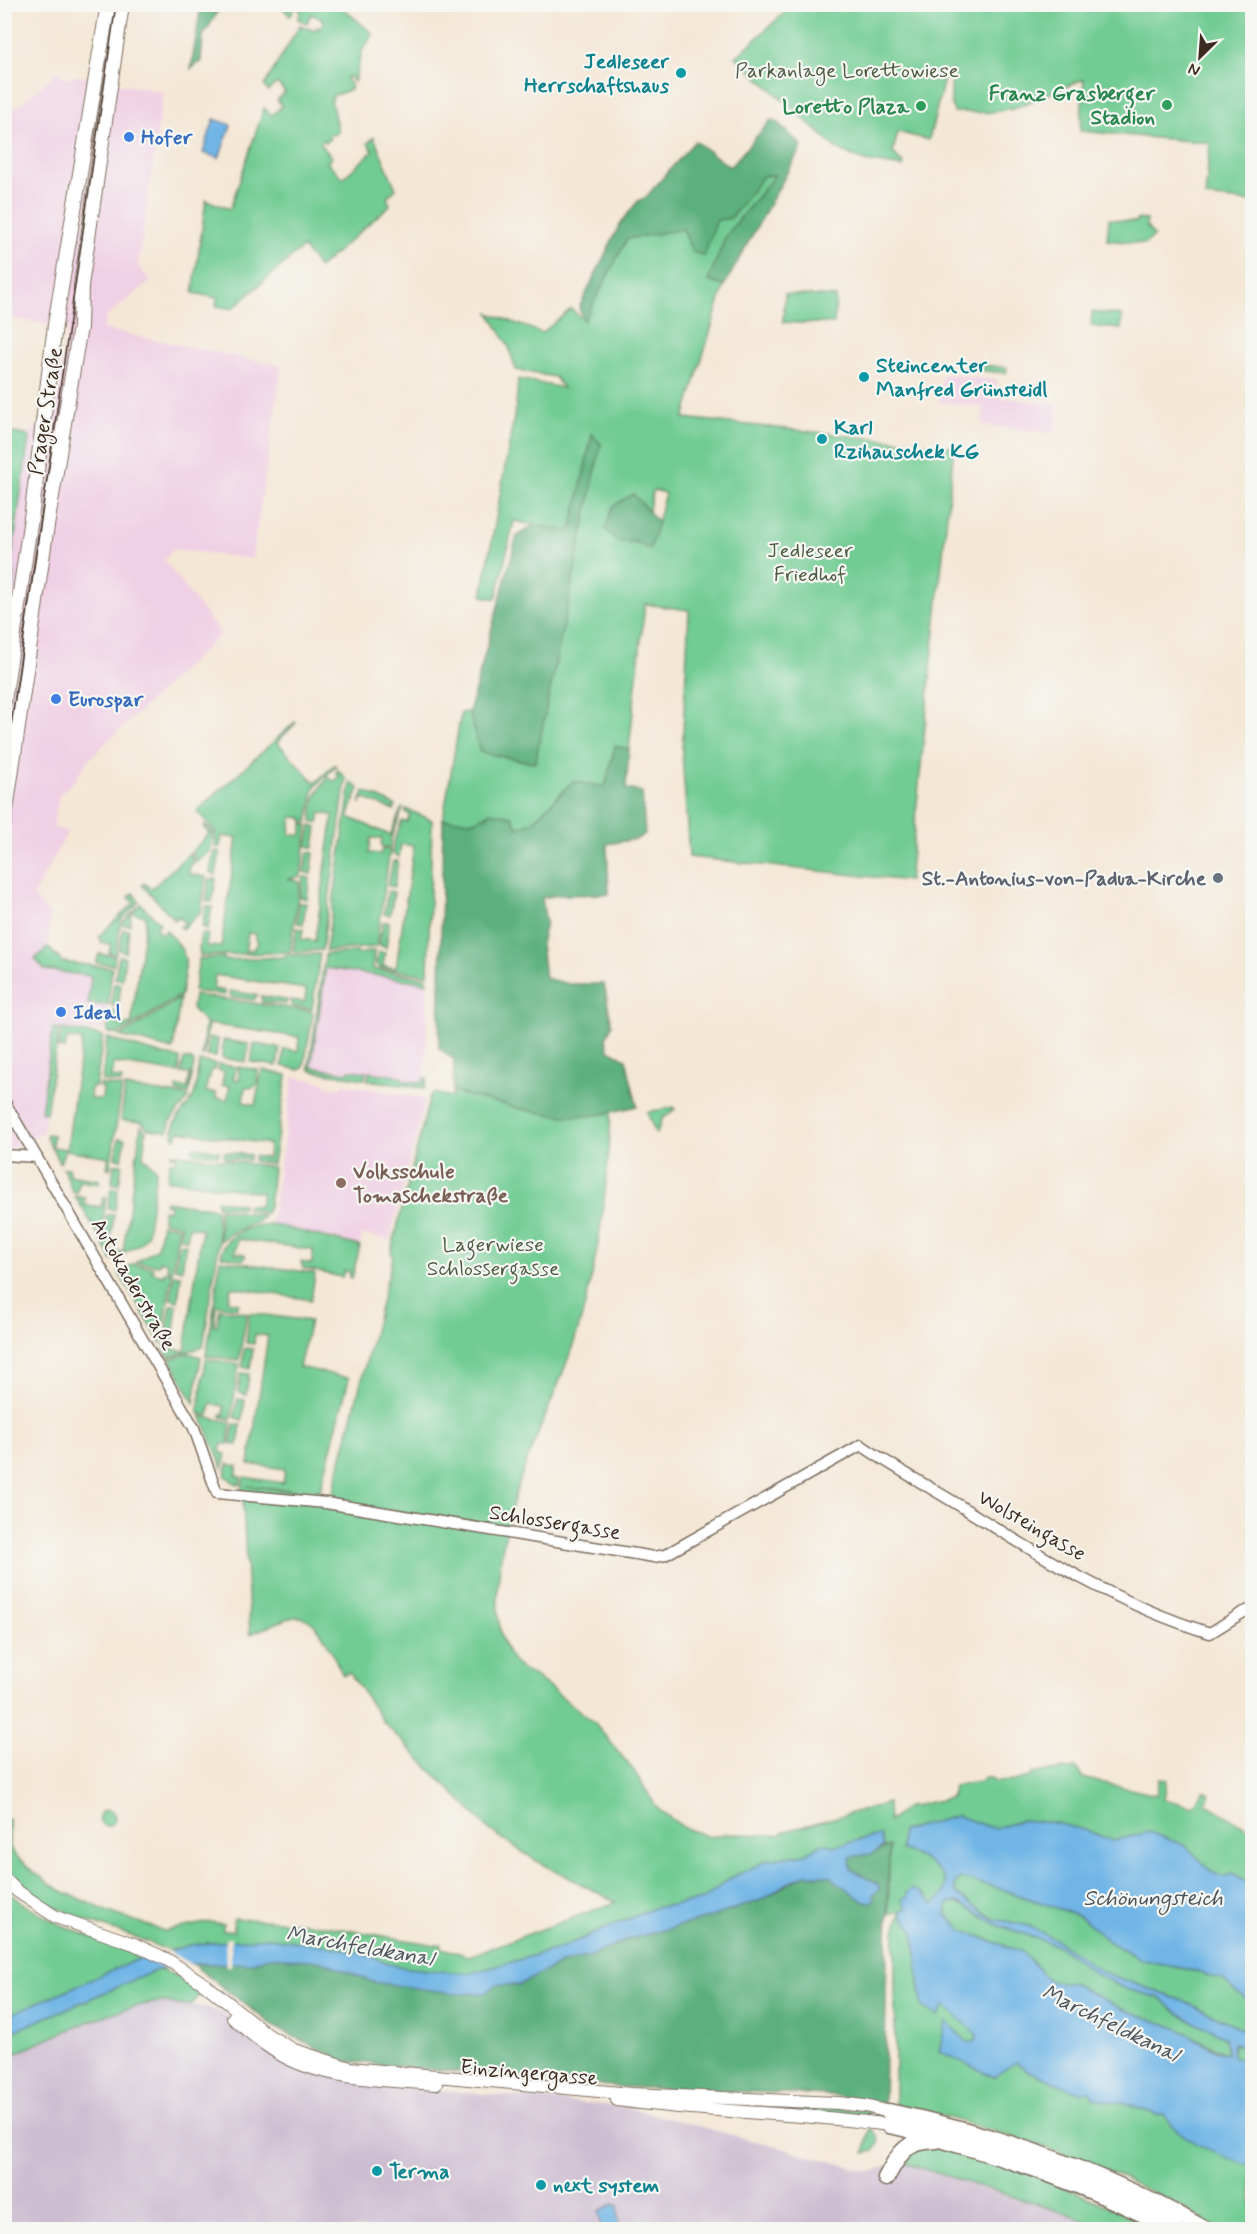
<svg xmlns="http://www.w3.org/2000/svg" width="1257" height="2234" font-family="Mynerve,sans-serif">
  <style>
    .built { fill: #f0d0e4 }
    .industrial { fill: #cebed1 }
    .green { fill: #71cc93; stroke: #567b58; stroke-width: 1.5; fill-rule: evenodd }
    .forest { fill: #5cb07d; stroke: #4c6d4e; stroke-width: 1.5 }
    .water { fill: #70b5e6; stroke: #567082; stroke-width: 1.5; fill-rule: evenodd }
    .pier { fill: #f4e7d5 }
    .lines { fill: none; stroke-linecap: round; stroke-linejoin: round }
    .tertiary-casing { stroke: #7c6c5e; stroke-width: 13 }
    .secondary-casing { stroke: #7c6c5e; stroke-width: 14 }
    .primary-casing { stroke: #7c6c5e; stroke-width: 16 }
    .motorway-casing { stroke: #7c6c5e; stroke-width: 19 }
    .tertiary { stroke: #fff; stroke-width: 10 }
    .secondary { stroke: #fff; stroke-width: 12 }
    .primary { stroke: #fff; stroke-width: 14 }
    .motorway { stroke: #fff; stroke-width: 16 }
    .tram { stroke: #3b2a1e; stroke-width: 1.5 }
    .culture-dot { fill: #0f9aa8; stroke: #f6f6f2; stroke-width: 2 }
    .leisure-dot { fill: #2e9e5b; stroke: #f6f6f2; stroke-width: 2 }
    .shop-dot { fill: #3f7fe0; stroke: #f6f6f2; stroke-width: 2 }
    .worship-dot { fill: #6b7280; stroke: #f6f6f2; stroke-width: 2 }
    .education-dot { fill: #8d6e63; stroke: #f6f6f2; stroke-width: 2 }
    .labels { text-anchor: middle; stroke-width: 4.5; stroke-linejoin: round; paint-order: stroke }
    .culture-label { font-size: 21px; font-weight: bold; fill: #0d838f; stroke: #f6f6f2; text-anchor: start }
    .park-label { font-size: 21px; fill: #4b5b41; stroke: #f6f6f2 }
    .leisure-label { font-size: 21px; font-weight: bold; fill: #27864d; stroke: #f6f6f2; text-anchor: end }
    .shop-label { font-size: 21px; font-weight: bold; fill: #366cbe; stroke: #f6f6f2; text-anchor: start }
    .street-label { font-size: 21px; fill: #3b2a1e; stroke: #f6f6f2 }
    .worship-label { font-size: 21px; font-weight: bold; fill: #5b616d; stroke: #f6f6f2; text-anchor: end }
    .education-label { font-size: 21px; font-weight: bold; fill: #785e54; stroke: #f6f6f2; text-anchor: start }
    .water-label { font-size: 22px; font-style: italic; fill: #4b545a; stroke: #f6f6f2 }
  </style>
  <rect width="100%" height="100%" fill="#f6f6f2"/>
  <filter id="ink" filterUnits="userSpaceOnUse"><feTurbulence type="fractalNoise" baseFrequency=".0167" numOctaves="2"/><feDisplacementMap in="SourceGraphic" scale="12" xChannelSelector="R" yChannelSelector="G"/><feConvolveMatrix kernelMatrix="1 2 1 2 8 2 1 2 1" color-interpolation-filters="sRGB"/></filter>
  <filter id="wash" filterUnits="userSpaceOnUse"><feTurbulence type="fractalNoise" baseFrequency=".008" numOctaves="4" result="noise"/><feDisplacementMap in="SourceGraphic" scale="24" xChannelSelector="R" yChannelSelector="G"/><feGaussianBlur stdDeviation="1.35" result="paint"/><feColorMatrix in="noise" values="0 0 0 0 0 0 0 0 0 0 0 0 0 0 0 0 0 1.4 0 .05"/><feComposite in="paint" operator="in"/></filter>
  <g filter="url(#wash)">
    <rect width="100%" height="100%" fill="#f4e7d5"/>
    <path class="built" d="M57 72 66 78 79 76 163 92 138 266 151 281 106 317 103 329 282 366 252 559 174 549 164 560 221 634 88 760 76 779 59 795 53 828 68 831 33 896 50 915 48 947 62 962 113 970 105 1030 59 1029 43 1132 11 1148 4 1147V681L17 573 11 563 29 438 27 435 55 411 68 328 5 317 4 119Z
      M942 374 997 380 995 397 1058 404 1055 433 982 425 984 407 939 402Z
      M326 968 427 983V1037L424 1083 311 1067Z
      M296 1077 324 1082 327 1086 340 1088 344 1084 425 1099 390 1240 362 1234 360 1246 271 1224 293 1078Z"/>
    <path class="industrial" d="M11 563 17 573 5 681V569Z
      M156 1987 164 1999 220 2011 242 2030 375 2084 626 2107 871 2172 899 2161 1072 2215 1100 2229H5L4 2056Z"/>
    <path class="green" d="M286 5H339L373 34 362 51 354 82 349 76 346 79 351 85 350 90 332 96 333 99 331 100 338 132 334 135 332 133 328 137 330 139 326 142 324 140 320 144 332 157 327 162 343 178 373 151 368 143 374 137 396 189 387 197 390 205 319 268 303 247 232 309 216 306 217 298 193 293 206 200 230 209 264 108 272 115 282 106 277 100 285 92 277 83 268 91 264 86 300 25 315 31 317 27 320 28 324 20 311 14 307 23 298 19 301 10 295 7 290 16 283 8Z
      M793 5H1252V202L1205 197 1210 143 1080 131 1084 79 1010 110 1009 108C991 115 972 112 954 112L951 103V69L945 75 929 140 898 132 893 152 901 162 904 163 903 167 864 161 836 148 736 57Z
      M763 175H775L726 236 708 281 724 286 684 418 954 447 909 881 689 857 682 752 689 610 645 604 629 749 615 747 605 787 573 781 535 821 517 828 512 816 489 812 488 815 474 821 443 819 461 713 469 712 480 752 534 763 592 435 571 532 514 521 496 599 482 596 516 406 518 379 563 388 555 377 516 370 508 345 489 313 542 333 571 309 584 320 627 239 683 229 692 252 717 220 731 218ZM653 490 665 493 650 550 635 542H618L633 494 650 513 649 509Z
      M1109 219 1136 222 1137 219 1147 220 1146 226 1154 236 1145 244 1107 240Z
      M785 294 836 297 834 324C816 322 800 324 783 322Z
      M1092 312 1122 315 1121 329 1091 326Z
      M975 364 1007 368 1006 373 975 370Z
      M5 432 27 435 29 438 11 563 5 569Z
      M295 722 296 723 277 742 315 783 334 765 336 766 314 788 308 822H303V818L292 817 290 834 301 836 303 824 308 825 301 876 289 879 300 882 290 952 247 954 248 950H253L254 947H256L258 941 255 940 256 934 248 933 245 954 200 956 199 949 201 934H208L206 946 221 947 237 838 222 836 220 847H215V832L197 811Z
      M338 770 346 778 322 950 294 952 293 950 297 928 303 929 301 939 315 941 333 815 320 813 318 823 312 822C312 800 315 793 329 777L334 782 339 776 336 772Z
      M351 782 359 788 348 817 390 835 402 808H403L391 839 390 848 381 846 382 838H371L369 853 381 854 382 849 390 850 376 947 326 951Z
      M364 791 395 805 394 810 363 798 360 804Z
      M406 809 432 820 428 975 380 968 376 965 378 952 385 953 383 966 396 968 414 846 401 844 399 857 392 854 394 841 402 821 407 822 410 815 405 812Z
      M205 825 213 833 210 851 195 862 193 850 209 834 204 827Z
      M311 826 317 827 314 848 307 846Z
      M214 851 220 852 216 875 210 872Z
      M191 852 193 864H190L189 874 206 877 201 912 182 929 180 927 185 923 178 916 175 920 142 885 144 883 151 889Z
      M308 852 314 853 311 874 304 872Z
      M393 861H398L394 887 388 886Z
      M305 877 310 878 307 899 300 897 303 878Z
      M216 879 212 902 206 901 209 880Z
      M388 891 394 892 390 915 384 914Z
      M133 893 139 902 121 920 116 954 109 953 111 944 102 943 99 936 134 903 129 897Z
      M299 903H306L303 924 297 923Z
      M141 904 160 923 156 928 161 934 166 930C192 958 186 959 181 995L117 1035 107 1032 110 1012 117 1011 115 1023 131 1025 146 916 132 913 130 925H123V922Z
      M206 906 212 907 208 929 202 927Z
      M383 922H389L386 948 379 945Z
      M123 929 129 930 126 952 119 950Z
      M48 947 62 962 112 968 108 1005 88 1004 91 976 45 970 35 959Z
      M374 951 373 969 427 978V983L326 968 311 1067 348 1073 349 1070 366 1072 365 1079 312 1071 309 1068 325 955 326 954 357 952 358 954Z
      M99 954 115 956 114 965 96 963Z
      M320 954 312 1009 292 1006 291 1004V1000L305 1002 306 989 215 975 213 989 225 991V995L194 991 199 959 224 957V960C245 959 264 957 285 957V955Z
      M119 956 125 957 122 980 115 978Z
      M114 984H121L118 1007 111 1005Z
      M230 991 257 995 254 1000 231 997Z
      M194 995 311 1011 313 1013 304 1067 300 1070 282 1066 284 1049 298 1051 299 1037 208 1024 204 1055 202 1056 205 1023 192 1008Z
      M261 996 287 1000 286 1004 262 1002Z
      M180 998 173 1050 120 1036Z
      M53 1028 59 1029 46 1113 41 1112Z
      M62 1029 103 1036 96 1087H91L90 1099H102L103 1088 99 1087 100 1084 122 1087 110 1169 107 1168 109 1157 65 1150 60 1163 46 1138 47 1134 53 1135 52 1147 67 1149 82 1040 67 1038 65 1049 58 1048Z
      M107 1038 163 1055 180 1058 179 1073 114 1063 111 1077 122 1079 121 1083 102 1081Z
      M209 1038 218 1039 216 1057 207 1056Z
      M223 1040 249 1044 246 1062 222 1058Z
      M254 1044 280 1048 277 1066 251 1062Z
      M184 1059 192 1060 194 1063 189 1094 177 1092V1087L188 1088 190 1074 181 1073Z
      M200 1061 216 1064 215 1070H211L210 1078H208L206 1092 216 1093V1098L227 1100 230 1086 222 1085 224 1072 218 1070 219 1064 237 1067 233 1079 239 1080V1067L258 1070 257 1084 253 1088 245 1087 243 1102 255 1105 262 1070 287 1075 273 1164 254 1161V1156L268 1158 269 1144 178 1131 177 1138H174C169 1122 185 1111 192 1099 199 1088 195 1072 200 1061Z
      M369 1072 402 1077V1080L424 1083V1078H427L426 1085 424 1088 368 1080Z
      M125 1087 187 1096 189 1098 171 1120 168 1131 148 1129 142 1122 121 1120Z
      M453 1090 459 1094C512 1104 556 1121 611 1113 608 1184 600 1254 580 1323 564 1380 535 1433 517 1489 503 1534 474 1656 535 1676L595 1723 634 1771 658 1809 683 1827 709 1837 724 1834 780 1835 783 1832 888 1803 889 1822 907 1807 951 1798 953 1786 980 1782 984 1778H991L995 1782 1014 1781 1032 1776 1033 1773 1076 1768 1083 1778 1156 1795 1159 1779 1167 1780 1164 1799 1193 1807 1204 1790 1210 1794 1205 1803 1252 1831V1885L1232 1874 1223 1877 1212 1872 1200 1861 1149 1832 1113 1841 1085 1830 1055 1823 1022 1820 995 1829 957 1816 902 1831 901 1850C925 1857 965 1879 934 1905L921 1892 901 1913 914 1931 922 2007 945 2004 977 2035 976 2041 939 2051 1016 2062 1028 2071 1082 2093 1090 2092 1093 2098 1131 2105 1157 2115 1164 2113 1183 2135 1224 2156 1252 2167V2229H1219L1186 2210 1115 2174 1032 2143 936 2114 895 2105V1931L901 1911 889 1914V1847H883L880 1835 834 1846 823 1843 806 1854 768 1860 731 1878 702 1900 654 1908 558 1949 472 1973 438 1971 398 1967 364 1954 324 1945 268 1938 191 1945 168 1951 146 1941 84 1920 41 1900 5 1869 4 1819H9V1846L15 1855 35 1873 62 1891 109 1912 164 1931 210 1922 223 1924V1931H234L233 1918 307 1923 436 1945 441 1944 442 1948 469 1956 616 1902 535 1860 491 1831 383 1722 350 1673 343 1675C333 1658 319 1612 294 1617 281 1620 264 1629 250 1634L242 1486 244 1477 283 1483 285 1469 249 1464 268 1336 255 1334 254 1344 246 1343 249 1314 250 1313 310 1321 299 1367 349 1378 320 1492 247 1486 332 1496 393 1256 391 1252 430 1096 434 1093 452 1097Z
      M674 1107 675 1109 662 1119 657 1133 656 1134 647 1112Z
      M141 1126 146 1131 143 1156 156 1169V1172L147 1235 140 1244 112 1260 103 1244V1240H111L110 1251 123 1252Z
      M119 1138 125 1139 122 1160 115 1157Z
      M193 1147 219 1151V1155L194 1153Z
      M224 1152 250 1155 249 1160 224 1158Z
      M172 1153 273 1167 269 1206 266 1213 247 1209V1205L260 1206 262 1193 171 1180 167 1181 170 1162H176L177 1157 171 1155Z
      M114 1164H122L119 1185 112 1183Z
      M63 1168H69V1175L99 1180V1184L79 1181 77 1192 72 1191Z
      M111 1189H118L115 1210 108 1208Z
      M75 1196 85 1198 84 1205 101 1207 103 1198 106 1197 101 1239Z
      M217 1200 243 1204 242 1208 217 1206Z
      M165 1201 216 1209 219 1243 203 1347 169 1357 164 1349 167 1335 173 1336 171 1349 185 1351 202 1229 189 1227 187 1239 180 1238 181 1225 162 1221 163 1210 169 1211 170 1205 164 1204Z
      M219 1209 263 1215V1216C251 1229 233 1228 220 1241Z
      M107 1215H114L111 1236 105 1235Z
      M162 1224 179 1227 172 1271 167 1270V1262L160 1261 159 1265 136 1262 157 1248Z
      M271 1224 360 1246 352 1278H350V1272L344 1271 342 1277 303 1268 301 1262 312 1264 313 1250 238 1239 235 1253 245 1254V1258L243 1260 221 1256C224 1233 251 1225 271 1224Z
      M179 1244H186L182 1270 175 1268Z
      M220 1260 313 1273 315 1274 311 1300 231 1287 228 1301 239 1303 237 1308 214 1305Z
      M133 1264 153 1267 152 1272 163 1275 164 1272 172 1273 165 1323 159 1322 158 1331 164 1332 161 1343 119 1273Z
      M174 1275H181L178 1301 171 1299Z
      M171 1305H177L174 1331 167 1329Z
      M214 1307 216 1308 214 1325H217L220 1309 247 1313 239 1360 206 1356Z
      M246 1348 253 1349 250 1369 242 1367 244 1349Z
      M189 1353 201 1357 194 1403 170 1359Z
      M206 1359 239 1364 231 1419 221 1417V1415H224V1406L211 1404 209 1415 200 1414 198 1411Z
      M241 1373 249 1374 246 1395 238 1392Z
      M238 1399 245 1400 242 1420 234 1417Z
      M201 1416 231 1422 228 1444H222L220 1452 226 1454 223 1468Z
      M234 1424 241 1425 238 1445 230 1443Z
      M228 1464 238 1466 236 1476 241 1477 240 1485 233 1482 225 1475Z
      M99 1818a8 8 0 1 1 16 0a8 8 0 1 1-16 0Z
      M960 1878 998 1888 1080 1916 1108 1941 1143 1960 1180 1967 1223 1980 1252 2004V2033L1183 2001 1102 1972 1029 1926 994 1919 956 1894 955 1883Z
      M4 1888C42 1924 95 1937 142 1956L139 1959 5 2017Z
      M957 1902 998 1925 1061 1947 1097 1975 1126 1989 1160 1998 1178 2013 1225 2037 1229 2055 1179 2029 1120 2008 1072 1983 1049 1981 1022 1952 964 1931 946 1915 948 1903Z
      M157 1970C173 1972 189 1982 200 1993 189 2016 179 2001 161 2002 111 2007 52 2038 5 2058V2035Z
      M1233 2043 1252 2051V2064L1232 2056Z
      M640 2097 869 2110 866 2117 681 2105Z
      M870 2128 877 2134 879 2143 874 2151 864 2153Z
      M929 2143 1041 2177 1161 2229H1100L1072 2215 899 2161Z"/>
    <path class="forest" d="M201 5H222L203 36 201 61 191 69Z
      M771 120 776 121 802 146 724 286 708 281 726 236 775 175 763 176 731 218 717 220 704 256 692 252 683 229 627 239 584 321 579 308 620 224 638 201 646 197 695 141 730 167Z
      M592 434 601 444 535 763 480 752 469 712 517 536 534 525 571 531Z
      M633 494 658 522 650 550 635 542H618L605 529 613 506Z
      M615 746 629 749 626 789 642 792 645 834 637 839 607 844 609 894 558 895 542 898 546 923 541 944 545 978 569 984H604L612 1025 606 1039 609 1050 626 1059 637 1106C620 1110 604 1115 587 1116 543 1119 501 1102 459 1094L453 1090 454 1060 439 1048 443 819 474 821 488 815 489 812 512 816 517 828 535 820 573 781 605 787Z
      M889 1846 884 2103 830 2095 619 2087 343 2061 275 2027 192 1964 250 1963 269 1957 322 1961 372 1982 519 1985 561 1963 591 1956 626 1940 708 1918 764 1899 784 1886 807 1874 829 1876 864 1902 879 1889 877 1883 851 1869 850 1857 871 1854Z"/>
    <path class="water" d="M214 119 231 125 219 158 203 153Z
      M957 1816 995 1829 1022 1820 1055 1823 1085 1830 1113 1841 1149 1832 1186 1846 1212 1872 1223 1877 1232 1874 1252 1885V2004L1222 1980 1180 1967 1143 1960 1108 1941 1080 1916 998 1888 960 1878 955 1883 956 1894 994 1919 1029 1926 1058 1941 1102 1972 1183 2001 1252 2033V2039L1245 2038 1243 2040 1252 2048V2051L1234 2043 1232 2045V2056L1252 2064V2167C1226 2157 1176 2140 1164 2114L1157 2115 1131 2105 1093 2098 1090 2092 1082 2093 1028 2071 1016 2062 994 2077 939 2051 946 2021 968 2043 976 2041 977 2035 945 2005 938 2016 922 2007 914 1931 901 1913 902 1910 907 1908 902 1899 907 1897V1893L911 1889 921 1892 934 1904C965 1879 924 1857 901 1850L902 1831ZM957 1902 998 1925 1061 1947 1097 1975 1126 1989 1160 1998 1178 2013 1225 2037 1228 2054 1218 2051 1179 2029 1120 2008 1072 1983 1049 1981 1022 1952 964 1931 946 1915 948 1903Z
      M880 1835 883 1847 871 1854 850 1857 851 1869 877 1883 880 1889 873 1894 874 1899 872 1902H864L829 1876 807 1874 784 1885 764 1899 708 1918 626 1940 591 1956 561 1963 519 1985H496L486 1993 460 1994 372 1982 322 1961 269 1957 250 1963 192 1964 157 1970 5 2035 4 2017 139 1959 191 1945 237 1940 268 1938 324 1945 364 1954 398 1967 438 1971 472 1973 558 1949 654 1908 702 1900 731 1878 768 1860 806 1854 823 1843 834 1846Z
      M613 2204 618 2206 619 2229H602L599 2211Z"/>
    <path class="pier" d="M231 1938V1966H226L225 1939Z
      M164 1949 179 1957 195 1967 171 1971 141 1956Z"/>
  </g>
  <g filter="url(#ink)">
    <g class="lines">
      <g class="tertiary-casing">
        <path id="tertiary" d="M4 1101 194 1428 217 1493 326 1503 654 1557 665 1555 861 1445C893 1467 928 1486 962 1507 1040 1556 1121 1606 1210 1633L1242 1613 1252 1609
          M4 1155 37 1157"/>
      </g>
      <g class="secondary-casing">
        <path id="secondary" d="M4 1878 17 1891 56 1917 134 1944 168 1960 206 1985 268 2035 294 2050 350 2068 631 2094 838 2103 865 2106 889 2112
          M233 2018C249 2032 266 2047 285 2057 328 2080 388 2080 436 2084
          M617 2100C707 2113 799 2112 889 2125"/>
      </g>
      <g class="primary-casing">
        <path id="primary" d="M4 701 32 511 55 325 108 4
          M4 824 46 532 80 327 81 286 122 4"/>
      </g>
      <g class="motorway-casing">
        <path id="motorway" d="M889 2112C1000 2135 1107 2174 1206 2230
          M889 2125C914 2129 936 2138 960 2145 1035 2166 1106 2194 1175 2230
          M886 2178C900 2152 905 2141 937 2140"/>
      </g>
      <use href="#tertiary" class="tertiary"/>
      <use href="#secondary" class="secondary"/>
      <use href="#primary" class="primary"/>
      <use href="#motorway" class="motorway"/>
      <path class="tram" d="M4 774 116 4"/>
    </g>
  </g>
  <g class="culture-dot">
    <circle cx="681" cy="73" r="6"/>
    <circle cx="864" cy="377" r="6"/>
    <circle cx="822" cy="439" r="6"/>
    <circle cx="377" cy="2171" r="6"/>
    <circle cx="541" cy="2185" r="6"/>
  </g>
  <g class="leisure-dot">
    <circle cx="1167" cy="105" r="6"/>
    <circle cx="921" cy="106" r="6"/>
  </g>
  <g class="shop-dot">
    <circle cx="129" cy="137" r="6"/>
    <circle cx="56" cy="699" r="6"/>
    <circle cx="61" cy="1012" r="6"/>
  </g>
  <circle class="worship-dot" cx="1218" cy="878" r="6"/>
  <circle class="education-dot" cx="341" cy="1183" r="6"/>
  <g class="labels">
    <g class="culture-label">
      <text x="669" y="68" text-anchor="end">Jedleseer<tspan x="669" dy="24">Herrschaftshaus</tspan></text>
      <text x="876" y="372">Steincenter<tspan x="876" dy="24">Manfred Grünsteidl</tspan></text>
      <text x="834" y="434">Karl<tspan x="834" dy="24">Rzihauschek KG</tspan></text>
      <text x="389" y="2178">Terma</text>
      <text x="553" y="2192">next system</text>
    </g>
    <g class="park-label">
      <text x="847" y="77">Parkanlage Lorettowiese</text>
      <text x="810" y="557">Jedleseer<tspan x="810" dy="24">Friedhof</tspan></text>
      <text x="493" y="1251">Lagerwiese<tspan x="493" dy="24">Schlossergasse</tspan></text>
    </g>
    <g class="leisure-label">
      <text x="1155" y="100">Franz Grasberger<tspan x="1155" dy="24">Stadion</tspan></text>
      <text x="909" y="113">Loretto Plaza</text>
    </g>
    <g class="shop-label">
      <text x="141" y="144">Hofer</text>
      <text x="68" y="706">Eurospar</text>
      <text x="73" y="1019">Ideal</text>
    </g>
    <g class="street-label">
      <text transform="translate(45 411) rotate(-81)" y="7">Prager Straße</text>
      <text transform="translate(134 1284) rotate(60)" y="7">Autokaderstraße</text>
      <text transform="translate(555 1522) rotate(9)" y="7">Schlossergasse</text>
      <text transform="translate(1032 1525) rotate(30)" y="7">Wolsteingasse</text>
      <text transform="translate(529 2072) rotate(5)" y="7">Einzingergasse</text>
    </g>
    <g class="worship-label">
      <text x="1206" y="885">St.-Antonius-von-Padua-Kirche</text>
    </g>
    <g class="education-label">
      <text x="353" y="1178">Volksschule<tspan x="353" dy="24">Tomaschekstraße</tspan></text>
    </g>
    <g class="water-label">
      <text x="1153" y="1905">Schönungsteich</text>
      <text transform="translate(360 1945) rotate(10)" y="8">Marchfeldkanal</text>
      <text transform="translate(1111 2022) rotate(26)" y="8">Marchfeldkanal</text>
    </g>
  </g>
  <rect width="1257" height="2234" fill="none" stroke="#f6f6f2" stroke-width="24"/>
  <g transform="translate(1200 57) rotate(205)" stroke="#f6f6f2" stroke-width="4.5" paint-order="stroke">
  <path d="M0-4.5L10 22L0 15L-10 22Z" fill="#3b2a1e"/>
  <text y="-9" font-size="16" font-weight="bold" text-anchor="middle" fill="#3b2a1e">N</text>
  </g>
</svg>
